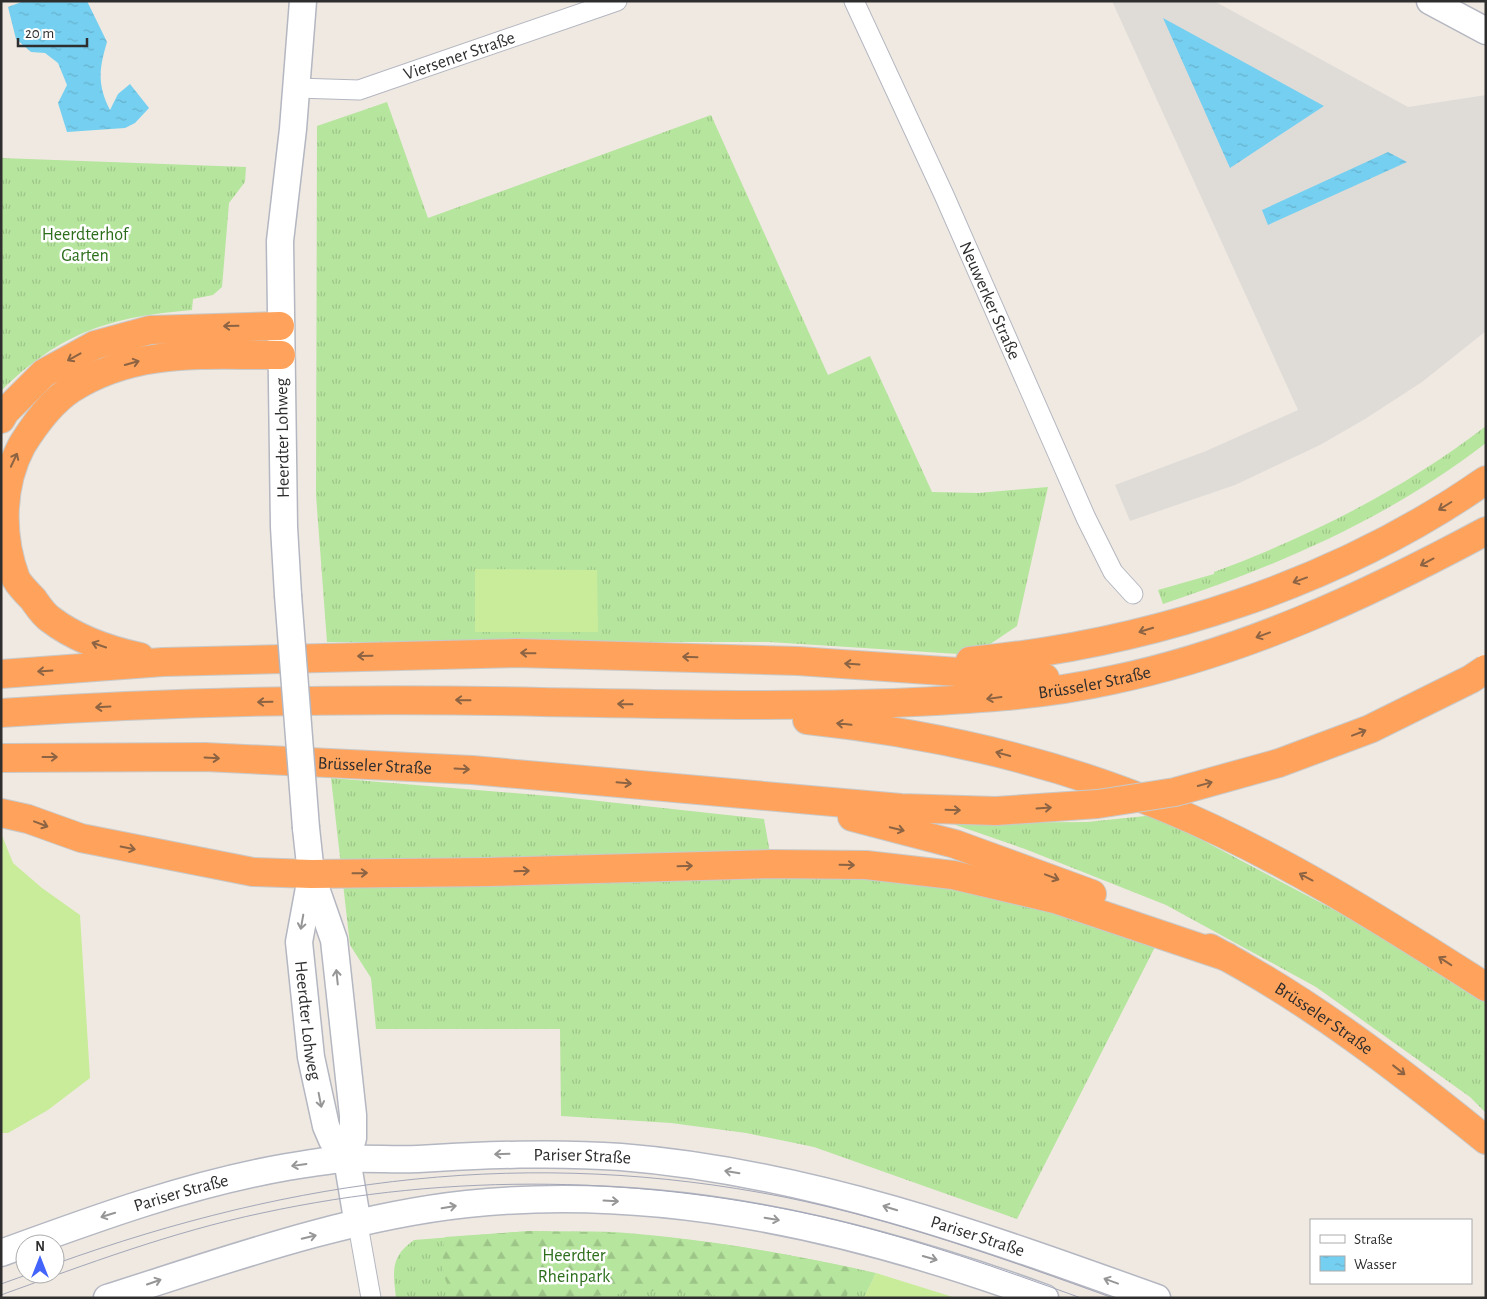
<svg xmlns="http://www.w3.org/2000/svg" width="1487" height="1299" font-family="'Alegreya Sans',sans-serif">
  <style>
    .grass { fill: url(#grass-tufts) }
    .forest { fill: url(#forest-firs) }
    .pitch { fill: #c9ec9a }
    .plaza { fill: #dfdcd8 }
    .water { fill: url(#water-ripples) }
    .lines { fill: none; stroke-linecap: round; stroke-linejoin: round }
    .street-casing { stroke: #b4b7c1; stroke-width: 21 }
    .secondary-casing { stroke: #b4b7c1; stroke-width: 29 }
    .highway-casing { stroke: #c9c9c9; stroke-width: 30 }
    .street { stroke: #fff; stroke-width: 19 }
    .secondary { stroke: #fff; stroke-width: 26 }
    .highway { stroke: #ffa35c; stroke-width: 28 }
    .tram { stroke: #a3a6b8; stroke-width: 1 }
    .secondary-bridge-casing { stroke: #b4b7c1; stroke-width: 29; stroke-linecap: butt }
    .highway-bridge-casing { stroke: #c9c9c9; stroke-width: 30; stroke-linecap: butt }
    .secondary-bridge { stroke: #fff; stroke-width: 26 }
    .highway-bridge { stroke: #ffa35c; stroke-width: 28 }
    .oneway { stroke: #8c6343 }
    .oneway2 { stroke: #969696 }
    .labels { text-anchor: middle; stroke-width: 5; stroke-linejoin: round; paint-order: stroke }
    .street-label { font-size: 18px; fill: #2e2e2e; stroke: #fff }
    .park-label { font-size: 18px; fill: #2c6e1b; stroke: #fff }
  </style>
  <defs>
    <pattern id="grass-tufts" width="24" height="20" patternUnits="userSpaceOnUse" patternTransform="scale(1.25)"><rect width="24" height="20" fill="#b6e59e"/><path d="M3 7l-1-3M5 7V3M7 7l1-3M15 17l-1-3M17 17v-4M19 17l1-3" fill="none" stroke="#9dc588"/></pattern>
    <pattern id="forest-firs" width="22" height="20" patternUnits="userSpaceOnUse" patternTransform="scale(1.25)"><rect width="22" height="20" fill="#b6e59e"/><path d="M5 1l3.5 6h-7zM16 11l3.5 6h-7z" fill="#9dc588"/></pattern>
    <pattern id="water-ripples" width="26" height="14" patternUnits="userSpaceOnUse" patternTransform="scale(1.25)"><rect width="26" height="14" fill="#75cff0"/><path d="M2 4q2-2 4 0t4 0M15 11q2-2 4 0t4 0" fill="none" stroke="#66b2ce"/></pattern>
  </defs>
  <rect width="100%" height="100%" fill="#efe9e1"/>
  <path class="grass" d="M387 102 428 218 711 115 828 375 870 356 932 492 978 493 1048 487 1017 626 974 655 769 642H327L316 495 317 126Z
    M1 158 246 167 245 182 229 203 222 287 213 295 193 299 192 310C110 317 61 332 1 391Z
    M1486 426V443C1389 518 1278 566 1163 604L1158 590 1214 574V572C1311 536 1404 489 1486 426Z
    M331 778 562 797 764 819 774 876 904 879 1008 898 1156 945 1017 1219 814 1147 746 1133 671 1123 561 1116 560 1029H376L371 978 350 945Z
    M1155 815 1376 932 1486 1002V1113L1470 1097 1316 987 1166 905 1025 849 950 823 1087 822Z
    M531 1231C558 1232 586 1231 614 1232 702 1238 790 1254 876 1273L864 1298H396C393 1271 390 1257 414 1240Z"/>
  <path class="forest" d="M531 1231C559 1232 587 1231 615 1233 696 1238 778 1252 857 1269L846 1298H751L655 1291 568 1298H458C439 1282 442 1259 445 1237Z"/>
  <path class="pitch" d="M475 569 597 570 598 632H475Z
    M1 833 13 863 42 888 80 915 90 1078 48 1110 8 1133H1Z
    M876 1273 956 1298H864Z"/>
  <path class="plaza" d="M1112 1H1214L1408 107 1486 95V331L1422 382 1365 419 1320 445 1235 485 1130 521 1115 485 1206 451 1298 410Z"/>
  <path class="water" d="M24 1H87L107 42C99 69 97 84 110 110L118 94 130 84 149 108 135 123 125 128 67 132 58 103 67 85 58 63 45 53 31 52 16 39 8 7Z
    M1163 18 1324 106 1230 168Z
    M1388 152 1407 162 1268 225 1262 210Z"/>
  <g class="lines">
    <g class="street-casing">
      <g id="street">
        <path id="s1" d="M854 1 944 195 1086 518 1113 572 1133 594"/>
        <path id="s2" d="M297 88 359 90 617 1"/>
        <path d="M358 1225 371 1298"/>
      </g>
    </g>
    <g class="secondary-casing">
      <g id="secondary">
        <path d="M1430 1 1486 31"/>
        <path d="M288 595 284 527 280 241 293 129 303 1"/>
        <path d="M306 828 311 874 334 940 353 1115V1138L347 1159 358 1225"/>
        <path id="s3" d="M311 877 299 942 311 1057 326 1126 332 1140 347 1159"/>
        <path id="s4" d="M1 1253C94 1219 189 1184 287 1167 307 1164 327 1160 346 1159 370 1158 394 1160 418 1159 486 1155 553 1152 621 1157 807 1172 982 1235 1157 1298"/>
        <path d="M107 1298C224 1261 345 1217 467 1204 665 1183 861 1231 1045 1298"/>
      </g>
    </g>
    <g class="highway-casing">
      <g id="highway">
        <path d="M1 419 5 412 44 373 95 345 150 330 280 326"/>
        <path d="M140 657C108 650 76 639 50 619 43 614 38 606 33 599 27 593 20 586 16 579 0 536 0 486 22 445 35 424 50 403 71 389 137 347 207 356 281 355"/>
        <path d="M970 661C1150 644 1337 584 1486 480"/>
        <path d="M1 674 163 662 517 653 798 661 1045 678"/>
        <path id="s5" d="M1 713C181 701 362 698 542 702 659 704 776 707 893 703 966 700 1040 696 1112 680 1245 652 1367 595 1486 531"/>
        <path d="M807 720C930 733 1052 760 1166 808 1279 855 1383 921 1486 987"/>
        <path id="s6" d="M1 758 205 757 472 770 901 808 996 811"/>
        <path d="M1 813 28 819 81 838 253 872 311 874 488 872 771 864 866 865 953 875 1055 899 1227 957"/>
        <path d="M852 817 955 844 1092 894"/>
        <path id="s7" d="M1210 948C1312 1002 1397 1068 1486 1140"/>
      </g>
    </g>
    <use href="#street" class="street"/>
    <use href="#secondary" class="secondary"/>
    <use href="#highway" class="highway"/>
    <path class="tram" d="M55 1264C297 1177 530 1147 784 1197 897 1220 1005 1259 1113 1298
      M1 1284 29 1274
      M1 1295C87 1264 172 1232 262 1213 452 1172 647 1175 836 1220 919 1240 1001 1269 1081 1298"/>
    <g class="secondary-bridge-casing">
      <path id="secondary-bridge" d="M288 595 306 828"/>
    </g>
    <g class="highway-bridge-casing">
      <path id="highway-bridge" d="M996 811 1098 804 1175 792 1279 763 1370 729 1471 679 1486 669"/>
    </g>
    <use href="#secondary-bridge" class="secondary-bridge"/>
    <use href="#highway-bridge" class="highway-bridge"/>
  </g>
  <defs><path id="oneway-shaft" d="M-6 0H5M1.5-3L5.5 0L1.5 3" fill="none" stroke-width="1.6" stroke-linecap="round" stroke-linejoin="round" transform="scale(1.25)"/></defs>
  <g class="oneway">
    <use href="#oneway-shaft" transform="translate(231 326) rotate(179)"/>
    <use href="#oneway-shaft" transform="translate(74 357) rotate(151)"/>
    <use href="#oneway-shaft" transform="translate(132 363) rotate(-16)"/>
    <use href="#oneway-shaft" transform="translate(14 460) rotate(-65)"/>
    <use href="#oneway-shaft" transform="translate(1445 506) rotate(148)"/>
    <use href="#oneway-shaft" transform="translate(1427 562) rotate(152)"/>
    <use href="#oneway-shaft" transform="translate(1300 580) rotate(160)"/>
    <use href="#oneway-shaft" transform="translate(1146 630) rotate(163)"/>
    <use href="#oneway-shaft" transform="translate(1263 635) rotate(160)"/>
    <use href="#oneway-shaft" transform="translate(99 645) rotate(-161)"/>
    <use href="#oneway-shaft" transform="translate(528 653) rotate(-179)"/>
    <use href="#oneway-shaft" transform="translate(365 656) rotate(179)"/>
    <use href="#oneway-shaft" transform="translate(690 657) rotate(-178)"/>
    <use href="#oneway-shaft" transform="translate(852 664) rotate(-176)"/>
    <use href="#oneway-shaft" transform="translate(45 671) rotate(176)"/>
    <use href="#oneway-shaft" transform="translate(994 698) rotate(172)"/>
    <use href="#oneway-shaft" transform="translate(463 700) rotate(-179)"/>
    <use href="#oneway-shaft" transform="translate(265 702) rotate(179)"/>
    <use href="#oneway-shaft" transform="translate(625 704) rotate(-179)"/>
    <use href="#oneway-shaft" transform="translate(103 707) rotate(177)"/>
    <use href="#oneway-shaft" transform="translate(844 724) rotate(-174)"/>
    <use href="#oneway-shaft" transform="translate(1359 733) rotate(-21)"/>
    <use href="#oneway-shaft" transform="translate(1003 754) rotate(-165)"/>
    <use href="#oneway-shaft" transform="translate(50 757)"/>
    <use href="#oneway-shaft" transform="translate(212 758) rotate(3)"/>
    <use href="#oneway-shaft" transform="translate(462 769) rotate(3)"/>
    <use href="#oneway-shaft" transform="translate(624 783) rotate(5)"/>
    <use href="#oneway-shaft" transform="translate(1205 784) rotate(-15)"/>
    <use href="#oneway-shaft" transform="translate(1044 808) rotate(-4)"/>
    <use href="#oneway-shaft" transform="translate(953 810) rotate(2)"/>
    <use href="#oneway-shaft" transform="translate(41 824) rotate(21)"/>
    <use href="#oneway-shaft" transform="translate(897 829) rotate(14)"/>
    <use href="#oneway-shaft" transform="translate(128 848) rotate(11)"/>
    <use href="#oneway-shaft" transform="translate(847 865) rotate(1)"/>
    <use href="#oneway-shaft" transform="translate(685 866) rotate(-2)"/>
    <use href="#oneway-shaft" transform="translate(522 871) rotate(-2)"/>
    <use href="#oneway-shaft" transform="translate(360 873) rotate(-1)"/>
    <use href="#oneway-shaft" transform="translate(1052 877) rotate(21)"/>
    <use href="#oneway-shaft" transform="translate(1306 877) rotate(-152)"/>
    <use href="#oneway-shaft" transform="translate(1445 961) rotate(-147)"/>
    <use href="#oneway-shaft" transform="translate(1399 1070) rotate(38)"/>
  </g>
  <g class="oneway2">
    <use href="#oneway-shaft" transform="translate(302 922) rotate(100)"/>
    <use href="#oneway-shaft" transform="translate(337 977) rotate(-96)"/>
    <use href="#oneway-shaft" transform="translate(320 1100) rotate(79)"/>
    <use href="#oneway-shaft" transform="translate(502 1154) rotate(178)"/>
    <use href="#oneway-shaft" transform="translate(299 1165) rotate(172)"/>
    <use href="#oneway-shaft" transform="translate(732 1172) rotate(-171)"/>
    <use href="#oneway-shaft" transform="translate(611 1201) rotate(3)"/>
    <use href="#oneway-shaft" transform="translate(449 1207) rotate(-9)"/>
    <use href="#oneway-shaft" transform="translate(890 1208) rotate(-163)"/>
    <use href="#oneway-shaft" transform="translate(108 1215) rotate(163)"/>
    <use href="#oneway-shaft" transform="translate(772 1219) rotate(10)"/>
    <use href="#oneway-shaft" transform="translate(309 1237) rotate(-14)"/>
    <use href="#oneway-shaft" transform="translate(930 1258) rotate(16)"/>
    <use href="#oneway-shaft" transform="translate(1111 1281) rotate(-160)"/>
    <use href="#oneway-shaft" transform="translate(154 1282) rotate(-19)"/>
  </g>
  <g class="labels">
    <g class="street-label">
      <text dy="6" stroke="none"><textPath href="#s2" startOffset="168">Viersener Straße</textPath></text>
      <text dy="6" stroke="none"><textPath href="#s1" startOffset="329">Neuwerker Straße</textPath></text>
      <text transform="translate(282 438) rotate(-91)" y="6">Heerdter Lohweg</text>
      <text dy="6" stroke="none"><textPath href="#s5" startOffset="1095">Brüsseler Straße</textPath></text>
      <text dy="6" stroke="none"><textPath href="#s6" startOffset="374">Brüsseler Straße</textPath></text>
      <text dy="6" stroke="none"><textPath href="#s7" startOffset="134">Brüsseler Straße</textPath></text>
      <text dy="6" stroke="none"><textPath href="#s3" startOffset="145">Heerdter Lohweg</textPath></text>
      <text dy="6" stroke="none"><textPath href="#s4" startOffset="595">Pariser Straße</textPath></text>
      <text dy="6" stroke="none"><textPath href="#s4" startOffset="190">Pariser Straße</textPath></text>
      <text dy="6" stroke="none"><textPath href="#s4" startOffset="1000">Pariser Straße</textPath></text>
    </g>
    <g class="park-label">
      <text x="85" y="240">Heerdterhof<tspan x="85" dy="21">Garten</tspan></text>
      <text x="574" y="1261">Heerdter<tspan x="574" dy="21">Rheinpark</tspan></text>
    </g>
  </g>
  <rect width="1487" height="1299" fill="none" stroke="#2e2e2e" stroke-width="5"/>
  <rect x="1310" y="1219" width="162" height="65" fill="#ffffff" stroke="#ababab"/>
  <rect x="1320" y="1235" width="25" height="8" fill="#ffffff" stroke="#ababab"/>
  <text x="1354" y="1244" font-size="15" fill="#2e2e2e">Straße</text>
  <rect x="1320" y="1256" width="25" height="15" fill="url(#water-ripples)" stroke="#ababab"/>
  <text x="1354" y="1269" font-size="15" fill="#2e2e2e">Wasser</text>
  <g transform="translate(40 1259)"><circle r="24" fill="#ffffff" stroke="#ababab"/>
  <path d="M0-4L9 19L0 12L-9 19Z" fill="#4264fb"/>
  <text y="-8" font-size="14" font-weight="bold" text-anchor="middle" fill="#2e2e2e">N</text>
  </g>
  <path d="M18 38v8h69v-8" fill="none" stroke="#2e2e2e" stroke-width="2.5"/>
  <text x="25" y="38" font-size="15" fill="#2e2e2e" stroke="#ffffff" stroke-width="4" paint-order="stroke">20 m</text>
</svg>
